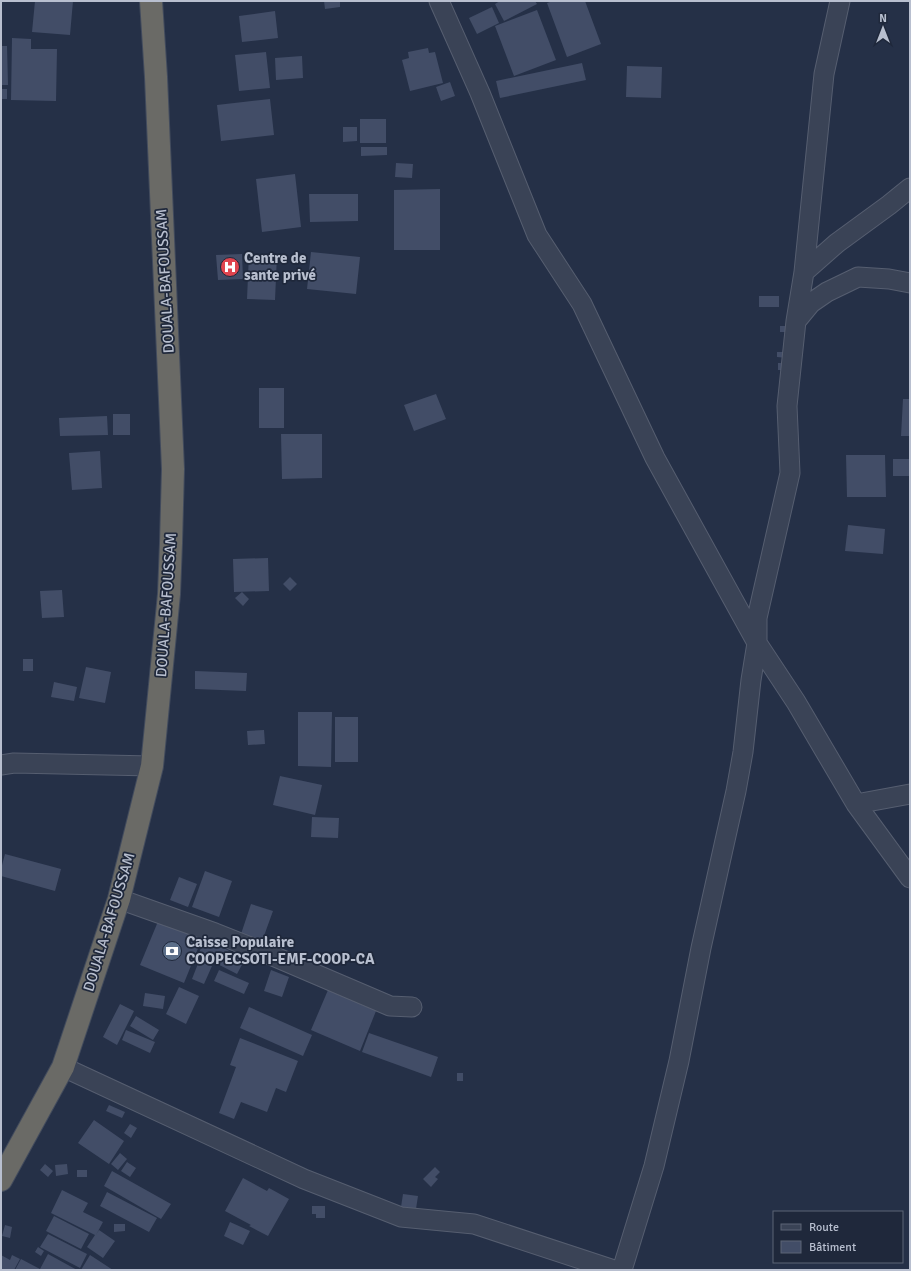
<svg xmlns="http://www.w3.org/2000/svg" width="911" height="1271" font-family="Signika,sans-serif">
  <style>
    .building { fill: #424d67 }
    .lines { fill: none; stroke-linecap: round; stroke-linejoin: round }
    .minor-casing { stroke: #565e70; stroke-width: 21 }
    .trunk-casing { stroke: #424b5d; stroke-width: 24 }
    .minor { stroke: #3a4356; stroke-width: 19 }
    .trunk { stroke: #6a6a66; stroke-width: 22 }
    .labels { text-anchor: middle; stroke-width: 3.5; stroke-linejoin: round; paint-order: stroke }
    .poi-label { font-size: 15px; font-weight: bold; fill: #b8bfcf; stroke: #1f283b; text-anchor: start }
    .street-label { font-size: 15px; fill: #b8bfcf; stroke: #1f283b }
  </style>
  <rect width="100%" height="100%" fill="#253047"/>
  <path class="building" d="M35 1H73L70 35 32 32Z
    M324 1H340V7L325 9Z
    M500 1H535L537 4 504 21 495 4Z
    M553 1H585L601 44 567 57 547 3Z
    M492 7 499 23 477 34 469 18Z
    M537 10 556 60 514 76 495 26Z
    M275 11 278 38 242 42 239 16Z
    M12 38 31 39V49H57L56 101 11 100Z
    M1 46H7L8 85H1Z
    M428 48 429 53 435 52 443 83 410 91 402 60 409 58 408 52Z
    M266 52 270 88 239 91 235 55Z
    M302 56 303 78 276 80 275 58Z
    M582 63 586 80 500 98 496 81Z
    M627 66 662 67 661 98 626 97Z
    M450 82 455 96 441 101 436 87Z
    M1 89H7V99H1Z
    M270 99 274 135 221 141 217 105Z
    M360 119H386V143H360Z
    M343 127H357V141L343 142Z
    M361 147H387V155L361 156Z
    M396 163 413 164 412 178 395 177Z
    M295 174 301 227 262 232 256 179Z
    M440 189V250H394V190Z
    M309 194H358V221L310 222Z
    M311 252 360 257 356 294 307 289Z
    M242 254 243 279 218 280 216 255Z
    M249 254 277 255 275 300 247 299Z
    M759 296H779V307H759Z
    M780 326H788V332H780Z
    M777 352H788V358L777 357Z
    M778 363H789V370H778Z
    M259 388H284V428H259Z
    M436 394 446 419 414 431 404 405Z
    M903 399H910V436H901Z
    M113 414H130V435H113Z
    M107 416 108 435 60 436 59 418Z
    M281 434H322V478L282 479Z
    M100 451 102 488 72 490 69 453Z
    M846 455H885L886 497H847Z
    M893 459H909V476H893Z
    M848 525 885 529 883 554 845 551Z
    M268 558 269 591 234 592 233 559Z
    M290 577 297 584 290 591 283 584Z
    M62 590 64 617 42 618 40 591Z
    M242 592 249 599 243 606 235 598Z
    M23 659H33V671H23Z
    M86 667 111 672 105 703 79 698Z
    M195 671 247 673 246 691 195 689Z
    M54 682 77 687 74 701 51 697Z
    M298 712H332L331 767 298 766Z
    M335 717H358V762H335Z
    M264 730 265 744 248 745 247 731Z
    M280 776 322 785 315 815 273 805Z
    M312 817 339 818 338 838 311 837Z
    M5 854 61 869 55 891 1 876V869Z
    M205 871 232 881 219 917 192 907Z
    M179 877 197 884 188 907 170 900Z
    M251 904 273 911 261 944 240 937Z
    M159 919 203 936 184 983 140 965Z
    M206 939 245 959 237 974 198 954Z
    M199 961 212 966 204 984 192 979Z
    M219 970 249 983 244 994 214 981Z
    M271 970 289 977 282 997 264 991Z
    M179 987 199 996 186 1024 166 1014Z
    M328 990 376 1011 360 1051 311 1030Z
    M145 993 165 996 163 1009 143 1006Z
    M120 1004 134 1011 117 1045 103 1037Z
    M249 1007 312 1035 303 1056 240 1028Z
    M136 1016 159 1030 153 1040 130 1026Z
    M126 1030 155 1042 150 1053 122 1040Z
    M369 1033 438 1057 431 1077 362 1052Z
    M240 1038 298 1061 286 1092 276 1088 267 1112 241 1102 234 1119 219 1113 236 1067 230 1065Z
    M457 1073H463V1081H457Z
    M109 1105 125 1112 122 1118 106 1111Z
    M94 1120 124 1141 109 1164 78 1143Z
    M130 1124 137 1128 131 1138 124 1133Z
    M120 1153 127 1159 118 1170 111 1164Z
    M127 1162 136 1168 130 1177 121 1171Z
    M45 1164 53 1171 48 1177 40 1170Z
    M67 1164 68 1174 56 1176 55 1165Z
    M435 1167 440 1172 435 1177 438 1179 431 1187 423 1179Z
    M77 1170H87V1177H77Z
    M112 1171 171 1204 161 1219 104 1186Z
    M243 1178 267 1191 269 1188 289 1199 268 1236 249 1226 251 1225 225 1211Z
    M62 1190 88 1203 83 1212 103 1222 96 1235 99 1230 115 1241 103 1258 87 1247 95 1235 51 1213Z
    M107 1192 157 1218 149 1232 100 1206Z
    M403 1194 418 1196 416 1209 401 1207Z
    M312 1206H325V1218H316V1214H312Z
    M54 1216 89 1234 81 1249 46 1231Z
    M230 1222 250 1231 243 1245 224 1236Z
    M114 1224H125V1231L114 1232Z
    M5 1225 12 1227 10 1238 2 1236Z
    M48 1234 87 1254 80 1268 40 1247Z
    M38 1247 44 1251 41 1256 35 1252Z
    M48 1254 77 1270H15L21 1259 40 1269Z
    M1 1255 10 1260 12 1255 20 1259 14 1270H1Z
    M90 1255 113 1270H81Z"/>
  <g class="lines">
    <g class="minor-casing">
      <path id="minor" d="M439 1 480 93 537 235 582 304 655 458 757 643 796 702 856 804 910 878
        M804 272 837 243 889 205 910 188
        M797 320 811 303 827 292 858 277 889 279 910 283
        M1 765 14 763 152 766
        M856 804 910 794
        M119 899 215 933 273 956 390 1006 412 1007
        M63 1067 304 1179 401 1217 474 1224 614 1270
        M622 1270 654 1166 679 1061 701 948 736 791 743 752 751 680 757 643V618L790 473 787 406 796 321 804 272 824 74 840 1"/>
    </g>
    <g class="trunk-casing">
      <path id="trunk" d="M1 1180 63 1067 119 899 152 766 169 594 171 543 173 469 156 77 151 1"/>
    </g>
    <use href="#minor" class="minor"/>
    <use href="#trunk" class="trunk"/>
  </g>
  <defs>
    <g id="hospital-disc" transform="scale(1)"><circle r="9.5" fill="#e0444e" stroke="#1f283b"/><path d="M-5-5h3v3.5h4V-5h3V5h-3V1.5h-4V5h-3Z" fill="#fff"/></g>
    <g id="bank-disc" transform="scale(1)"><circle r="9.5" fill="#5c6f8a" stroke="#1f283b"/><path d="M-6-4H6V4H-6ZM0-2.3a2.3 2.3 0 1 0 0 4.6a2.3 2.3 0 1 0 0-4.6Z" fill="#fff"/></g>
  </defs>
  <g fill-rule="evenodd">
    <use href="#hospital-disc" x="230" y="267"/>
    <use href="#bank-disc" x="172" y="951"/>
  </g>
  <g class="labels">
    <g class="poi-label">
      <text x="244" y="263">Centre de<tspan x="244" dy="17">sante privé</tspan></text>
      <text x="186" y="947">Caisse Populaire<tspan x="186" dy="17">COOPECSOTI-EMF-COOP-CA</tspan></text>
    </g>
    <g class="street-label">
      <text transform="translate(165 281) rotate(-93)" y="5">DOUALA-BAFOUSSAM</text>
      <text transform="translate(166 605) rotate(-86)" y="5">DOUALA-BAFOUSSAM</text>
      <text transform="translate(109 922) rotate(-73)" y="5">DOUALA-BAFOUSSAM</text>
    </g>
  </g>
  <rect width="911" height="1271" fill="none" stroke="#b8bfcf" stroke-width="4"/>
  <rect x="773" y="1211" width="130" height="52" fill="#1f283b" stroke="#5c6476"/>
  <rect x="781" y="1224" width="20" height="6" fill="#3a4356" stroke="#5c6476"/>
  <text x="809" y="1231" font-size="12" fill="#b8bfcf">Route</text>
  <rect x="781" y="1241" width="20" height="12" fill="#424d67" stroke="#5c6476"/>
  <text x="809" y="1251" font-size="12" fill="#b8bfcf">Bâtiment</text>
  <g transform="translate(883 28)" stroke="#1f283b" stroke-width="3" paint-order="stroke">
  <path d="M0-3L7 15L0 10L-7 15Z" fill="#b8bfcf"/>
  <text y="-6" font-size="11" font-weight="bold" text-anchor="middle" fill="#b8bfcf">N</text>
  </g>
</svg>
